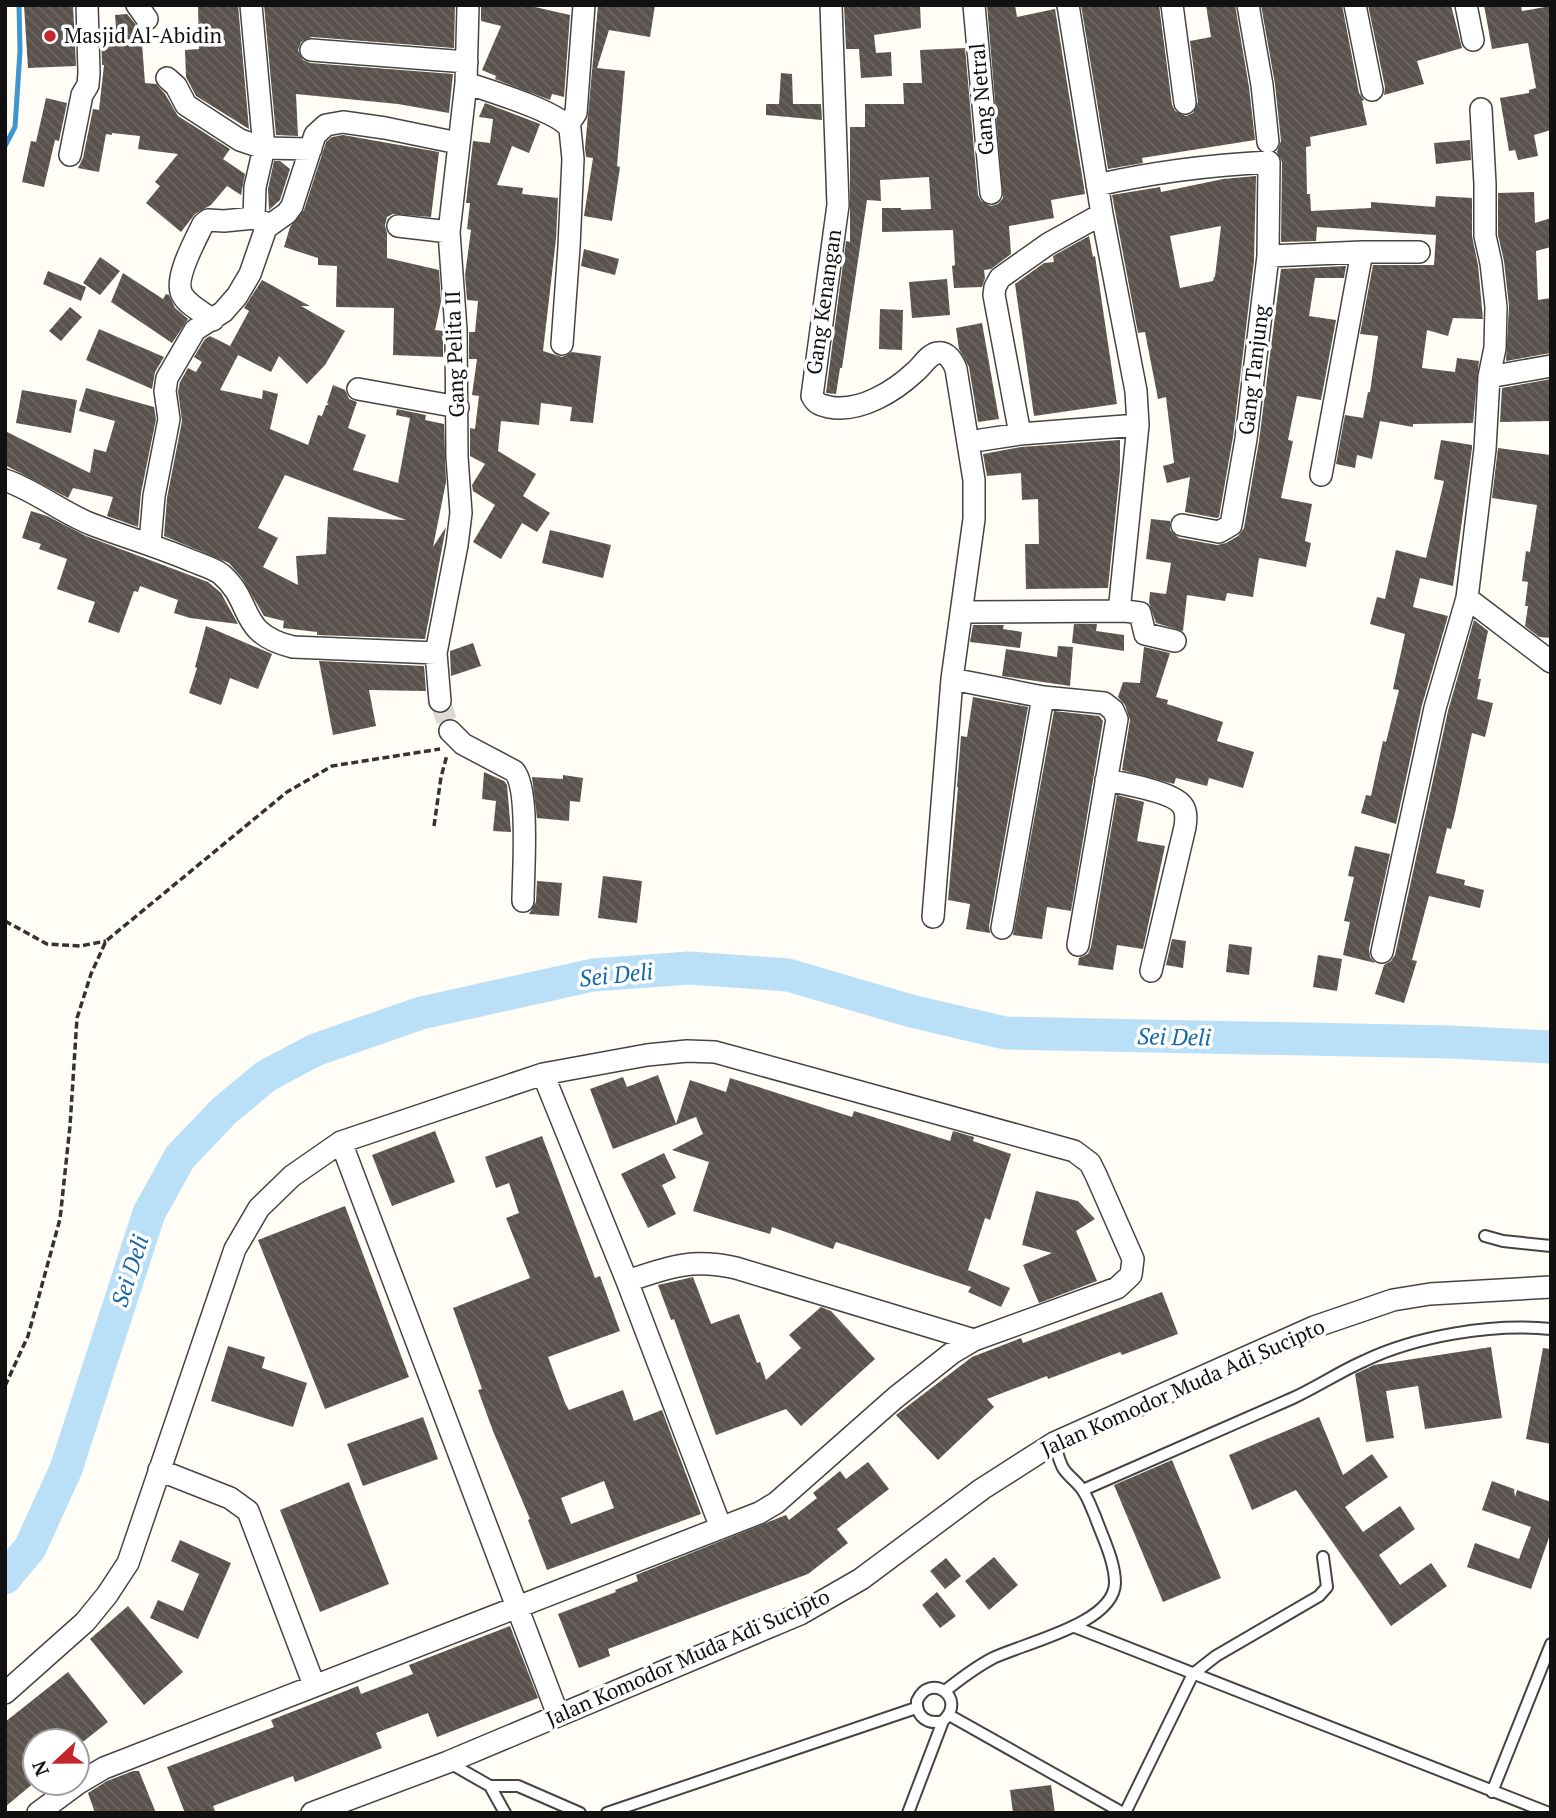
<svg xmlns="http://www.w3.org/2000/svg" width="1556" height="1818" font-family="'PT Serif',serif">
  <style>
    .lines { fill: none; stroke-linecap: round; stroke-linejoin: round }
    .stream { stroke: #3f96cf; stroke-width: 5 }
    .river { stroke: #b9e0f7; stroke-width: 33 }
    .building { fill: url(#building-back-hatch); fill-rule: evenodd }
    .street-tunnel { stroke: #dbdad3; stroke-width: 21; stroke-dasharray: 21 10; stroke-linecap: butt }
    .lane-casing { stroke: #444; stroke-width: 14 }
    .street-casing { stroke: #444; stroke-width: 24 }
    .path { stroke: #333; stroke-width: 3.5; stroke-dasharray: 7 3.5; stroke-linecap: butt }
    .lane { stroke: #fff; stroke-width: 10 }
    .street { stroke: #fff; stroke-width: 21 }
    .poi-dot { fill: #c4262e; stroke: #fff; stroke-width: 2.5 }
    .labels { text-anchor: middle; stroke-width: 7; stroke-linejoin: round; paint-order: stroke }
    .poi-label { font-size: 21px; fill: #111; stroke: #fff; text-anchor: start }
    .street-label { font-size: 21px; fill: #111; stroke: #fff }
    .water-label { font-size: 23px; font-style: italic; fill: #1768a6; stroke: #fff }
  </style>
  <defs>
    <pattern id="building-back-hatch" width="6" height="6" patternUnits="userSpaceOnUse" patternTransform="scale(1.75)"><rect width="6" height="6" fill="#5a524d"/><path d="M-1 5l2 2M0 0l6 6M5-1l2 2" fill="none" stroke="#6d6662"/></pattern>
  </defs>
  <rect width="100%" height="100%" fill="#fffdf5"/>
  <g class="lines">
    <path class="stream" d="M5 146 15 127 20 51 19 5"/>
    <path class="river" d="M5 1578 30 1548 66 1469 149 1213 180 1157 224 1111 266 1076 315 1050 421 1013 593 975 689 968 788 975 911 1011 1005 1033 1450 1042 1551 1047"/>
  </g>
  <path class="building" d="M24 5H73L76 66 28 68Z
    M198 5H238L249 129 196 96 186 77 185 50 199 49Z
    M264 5H455L454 48 312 37 301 42 298 50 303 60 310 63 453 74 449 113 398 104 296 94 298 136 276 135Z
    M481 5H526L570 15 564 97 552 94 550 100 495 79 496 76 482 70 501 26 481 21Z
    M598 5H655L650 37 609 30 597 68 625 71 617 166 620 167 612 221 584 216 593 158 586 157 585 148Z
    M844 5H920L921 28 874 35 876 53 891 52 892 76 861 78 859 49H846Z
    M987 5H1015L1017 17 1055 9 1085 194 1051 200 1054 218 1009 226 1011 254 991 269 984 270 985 278 982 287 954 288 952 266 955 265 953 230 882 232V208H901V210L931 209 929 177 880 180 881 201 867 200 842 368H840L836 394 826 393 846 241 850 242V127H865V104H904L903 83H922L920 50 965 48 978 195 981 201 991 206 998 204 1003 198Z
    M1081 5H1159L1172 105 1175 111 1186 116 1193 113 1198 102 1190 41 1211 37 1206 5H1235L1249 87 1255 140 1142 158 1143 163 1108 169Z
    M1261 5H1342L1359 93 1364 100 1362 101 1367 125 1310 137 1311 146 1306 147 1307 194H1310L1311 211 1371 208V202L1435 207 1436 196 1472 198V236L1478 265 1483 319 1453 318 1448 336 1427 330 1422 368 1455 372 1457 358 1479 361 1473 423 1413 424V427L1380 421 1372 459 1357 455 1355 468 1336 464 1345 415 1363 418 1368 392H1370L1378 336 1360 334 1373 265H1434L1436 235 1317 227 1316 241 1281 242 1282 162 1277 152 1281 141 1275 84Z
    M1368 5H1451L1462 48 1417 61 1424 84 1384 95 1385 87Z
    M1484 5H1521L1522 11 1551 6V130L1534 135 1538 156 1518 160 1515 150 1509 151 1500 98 1529 93V90L1536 88 1528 43 1492 49Z
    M127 14 141 31 145 83 156 84 165 94 178 116 230 149 223 159 245 174 241 195 227 186 211 205 195 214 181 232 146 203 160 186 155 182 178 154 138 149 140 136 112 133V135L106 134 99 172 78 168 83 158 93 109 99 110 104 65H102L101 29 116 28 115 15Z
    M781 73 792 74 793 104H821L822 120 766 115V104H779Z
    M46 98 67 103 59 141 55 140 44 187 22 182 31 141 36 142Z
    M485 103 540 124 529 153 512 146 497 185 523 188 522 194 558 198 556 239 543 351 562 357 572 352 601 356 593 423 570 421 572 407 541 403 539 425 501 421 498 451 536 474 523 496 550 513 537 532 522 523 501 559 473 542 495 505 473 491 472 485 485 464 470 456V428L475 429 479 396 472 395 477 359H469V332H475L478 301 467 300 465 275 471 230 467 229 470 203H466L473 141 490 143 493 119 479 117Z
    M343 135 439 152 431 217 393 214 387 217 385 225 387 233V258L439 270 441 302 435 330 443 331V357L393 355 394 308 336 307 337 266 318 265V258L284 247 290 227 304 210 326 142 332 137Z
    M1470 140 1471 160 1436 164 1434 143Z
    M274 161H280L290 169 280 200 269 210 268 189Z
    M1256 176 1254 261 1233 437 1219 517 1217 518 1185 512 1190 477 1167 483 1163 466 1174 463 1166 397 1158 399 1145 332 1138 333 1112 195 1160 187 1161 192 1223 179ZM1221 226 1215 277H1214L1213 281 1180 288 1170 236Z
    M1534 192 1535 223 1551 218V247L1536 251 1538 300 1551 298V353L1506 361 1509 306 1504 261 1498 235V193Z
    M1089 236 1093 257 1095 256 1117 404 1034 416 1015 284 1044 263 1054 262 1053 256Z
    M584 249 619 259 615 275 581 266Z
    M100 257 120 271 100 295 83 283Z
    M1346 266 1344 278H1315L1309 316 1336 320 1321 400 1297 396 1288 440 1293 441 1281 498 1312 504 1305 541 1311 543 1306 567 1259 558 1253 597 1227 593 1225 601 1187 595 1183 631 1156 623 1149 603 1150 592 1166 594 1171 563 1146 559 1151 519 1170 521V530L1179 538 1217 545 1226 543 1238 536 1244 528 1259 441 1281 269Z
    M48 271 86 287 81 301 43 284Z
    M123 273 163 299 166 294 169 295 175 308 188 319 172 343 111 302Z
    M947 279 950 315 912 318 909 282Z
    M262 280 310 306H301L345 331 325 365 307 384 279 356 271 372 238 355 220 390 262 399 263 390 278 394 270 429 308 445 318 415 322 416 326 405H329L327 403 333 385 345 390 349 399 357 402 348 428 366 435 353 470 398 483 410 418 396 415 397 409 426 415 425 420 444 424 446 482 433 547 446 527 425 639 317 635V632L283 628 284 621 264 616 242 578 229 563 164 536 167 498 182 421 178 391 180 382 188 368 196 372 202 362 194 357 205 339 210 336 230 346 249 311 244 308ZM285 475 406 520 328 517 326 554 296 556 298 585 263 567 278 538 258 528Z
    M70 307 82 317 61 341 49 331Z
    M880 309 903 310 902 350 879 349Z
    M982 323 999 419 978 422 969 367 959 349 956 328Z
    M99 329 164 357 155 372 152 389 86 360Z
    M1551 379V421L1500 422 1502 388Z
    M86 388 154 407 156 419 141 493 138 527 107 516 113 497 73 488 68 498 5 465V431L90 473 94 449 106 452 115 421 79 411Z
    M22 390 77 400 71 433 16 423Z
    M1120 440V470L1108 588 1026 589 1025 544H1039L1038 499 1022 500 1021 473 987 476 983 454 1021 447Z
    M1441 440 1472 445V448L1453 586 1420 578 1413 607 1448 616 1422 705 1396 824 1361 813 1366 795 1371 796 1383 741 1386 742 1399 690 1393 689 1405 634 1370 624 1377 597 1385 599 1396 550 1426 558 1444 481 1434 479Z
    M1498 448 1551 455V638L1539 637 1525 626 1528 606H1525L1528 582 1522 581 1526 551 1530 552 1537 505 1492 498Z
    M31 511 47 516 86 536 208 582 221 593 238 624 190 618 174 613 178 600 140 586 138 592 134 591 119 633 88 622 95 602 57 589 67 559 39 549 41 544 22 538Z
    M550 530 611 545 603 578 542 563Z
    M1474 620 1488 631 1478 679H1481L1477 699 1493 703 1485 737 1472 733 1455 813 1451 829 1447 828 1436 873 1465 880 1464 885 1484 890 1480 908 1429 896 1412 960 1417 961 1404 1003 1375 994 1384 965 1391 961 1395 955 1448 711Z
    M1074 624H1097L1096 631 1124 635V651L1072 643Z
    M973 625H1004L1003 629 1022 632 1020 648 970 642Z
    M206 626 272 654 258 689 230 678 221 705 189 693 197 668 195 667Z
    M473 643 481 666 451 676 450 651Z
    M1058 646 1073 647 1070 686 1002 676 1006 649 1057 657Z
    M1144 647 1170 653 1156 697 1168 700 1167 704 1223 722 1217 741 1254 752 1243 788 1209 778 1207 786 1176 778 1174 784 1122 770 1130 720 1125 705 1118 697 1123 682 1140 683Z
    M319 661 424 666 426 691 369 690 376 726 333 735Z
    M973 697 1028 707 989 926 990 933 966 929 970 904 948 900 958 787H957L961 736 967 737Z
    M1054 711 1099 716 1103 721 1071 911 1047 907 1042 939 1013 935Z
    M484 772 504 781 507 785 511 832 493 831 496 801 482 799Z
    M563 775 583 778 580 802 570 801 569 821 537 818 532 777 563 779Z
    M1117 795 1144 802 1137 841 1165 846 1143 949 1117 945 1113 970 1078 965 1079 958 1088 954 1091 947Z
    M1355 846 1390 854 1369 949 1370 957 1375 963 1343 955 1350 922 1344 921 1354 877 1348 876Z
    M603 876 642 881 637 923 598 918Z
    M537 881 562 883 559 916 529 914 536 902Z
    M1172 939 1186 941 1183 968 1166 965Z
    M1229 944 1252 947 1249 975 1226 972Z
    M1318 955 1342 959 1337 991 1313 987Z
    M658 1075 676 1124 690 1080 726 1092 730 1078 852 1117 854 1111 950 1141 953 1131 974 1137 973 1141 1011 1154 990 1220 985 1218 968 1270 1010 1288 1001 1307 968 1292 971 1287 836 1242 833 1249 772 1227 770 1234 693 1211 709 1162 672 1150 703 1134 696 1117 613 1149 590 1089 623 1077 627 1087Z
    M435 1131 455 1182 392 1206 372 1155Z
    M542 1136 595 1278 600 1276 620 1331 548 1357 565 1403 569 1410 623 1390 634 1421 662 1410 701 1514 547 1570 528 1520 530 1519 493 1431 478 1390 482 1389 453 1308 530 1278 506 1218 519 1213 509 1183 496 1188 485 1157ZM604 1481 614 1508 571 1524 561 1498Z
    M664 1153 676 1178 662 1185 676 1214 648 1228 621 1174Z
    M1036 1191 1078 1201 1095 1219 1076 1231 1097 1281 1039 1303 1023 1265 1052 1253 1022 1245Z
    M345 1206 409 1377 325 1409 258 1240Z
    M693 1277 711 1324 739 1314 757 1363 760 1362 766 1380 801 1348 789 1335 821 1307 831 1311 875 1359 801 1426 786 1409 716 1435 674 1319 671 1320 658 1285Z
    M1162 1292 1178 1334 1122 1355 1120 1352 1048 1379 1047 1376 987 1399 994 1407 938 1460 896 1415 972 1357 1021 1338 1023 1343Z
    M228 1346 265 1357 262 1368 307 1383 293 1427 211 1401Z
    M1491 1347 1502 1418 1425 1429 1418 1386 1386 1391 1394 1438 1366 1442 1355 1374 1374 1365Z
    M1543 1348 1551 1349V1444L1526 1439Z
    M423 1417 438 1459 363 1486 347 1444Z
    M1319 1417 1343 1475 1372 1454 1388 1477 1345 1507 1363 1532 1400 1506 1415 1529 1379 1555 1400 1585 1431 1563 1447 1586 1391 1626 1296 1490 1252 1510 1229 1455Z
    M1172 1460 1221 1578 1163 1602 1114 1485Z
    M868 1462 889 1489 837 1529 848 1543 808 1574 608 1649 610 1656 579 1668 558 1614 616 1592 615 1590 638 1581 636 1575 786 1515 789 1520 817 1498 813 1493 840 1471 846 1479Z
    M1492 1481 1514 1489 1515 1497 1517 1490 1551 1502V1532L1531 1589 1467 1567 1475 1543 1519 1559 1531 1527 1482 1510Z
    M349 1482 389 1584 320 1612 280 1510Z
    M180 1540 231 1563 198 1639 150 1618 158 1600 183 1611 199 1574 171 1561Z
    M994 1557 1018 1585 989 1610 965 1581Z
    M946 1558 961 1576 945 1589 930 1571Z
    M937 1592 956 1616 940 1628 922 1605Z
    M128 1606 183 1672 144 1705 90 1639Z
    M510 1626 538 1698 437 1737 428 1713 376 1733 382 1748 295 1782 293 1776 213 1806 216 1813H185L167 1767 274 1727 271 1720 358 1686 361 1694 413 1674 409 1665Z
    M68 1672 108 1722 84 1741H35V1782L5 1807V1722Z
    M133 1771H139L156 1813H95L88 1793 107 1781Z
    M1051 1785 1055 1813H1013L1010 1790Z"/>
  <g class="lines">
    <path class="street-tunnel" d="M440 701 450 731"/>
    <g class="lane-casing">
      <path id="lane" d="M1485 1236 1503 1241 1551 1246
        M1083 1490C1153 1460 1223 1429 1293 1398 1317 1387 1339 1372 1364 1361 1416 1336 1493 1323 1551 1329
        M1075 1627 1549 1813
        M945 1691C960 1679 976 1667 993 1658 1024 1643 1114 1624 1115 1583 1115 1561 1102 1536 1095 1516 1091 1507 1087 1495 1081 1488 1076 1481 1067 1475 1063 1468 1059 1461 1057 1451 1054 1443
        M949 1715 1123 1813
        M448 1762 490 1786H518L580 1813
        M490 1786 505 1813
        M1492 1792 1551 1644
        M607 1813 916 1708
        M908 1813 943 1721C968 1698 930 1671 917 1701 916 1717 928 1725 943 1721
        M1125 1813 1193 1674 1216 1656 1319 1596 1327 1587 1323 1557"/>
    </g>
    <g class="street-casing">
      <path id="street" d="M137 5 147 19
        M831 5 838 205 812 396C816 404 821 405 829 407 860 413 895 391 916 371 923 365 928 355 937 353 947 351 953 361 956 369L974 480V519L952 679 933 917
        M974 5 991 193
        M1068 5 1102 214 1136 391 1138 425 1120 602
        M1172 5 1185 103
        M1248 5 1262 85 1268 142
        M1355 5 1372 90
        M1466 5 1473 40
        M311 50 467 62
        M167 78 176 86 186 105 240 140 264 148 251 5
        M466 83C487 90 560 112 570 129L573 159 569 247 562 344
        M568 125 576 113 584 5
        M70 155 82 95 88 85 89 73 87 5
        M1097 185C1154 172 1211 165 1269 162L1268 256 1246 439 1231 525 1219 532 1182 525
        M254 218 255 187 264 148 311 149
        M398 226 449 232
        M1268 256 1362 252H1419
        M213 320C204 313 189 306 183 296 172 281 196 239 203 224L208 220 224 221 254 218 268 224
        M1489 377 1551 366
        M358 389 458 407
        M1020 434 994 295 995 287 1000 278 1048 244 1102 214
        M981 440 1020 434 1138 425
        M1321 475 1362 252
        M5 480C36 491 61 512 91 524 125 537 159 547 192 561 202 565 213 568 221 574 255 603 236 633 293 647L436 653
        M150 543 154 496 169 419 165 391 167 378 195 330 223 312 237 296 250 274 266 228 287 213 292 206 315 135 326 125 343 122 385 128 458 143
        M1467 598 1551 662
        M962 612 1125 611 1140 613 1145 634 1175 641
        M952 679 1043 697 1104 703 1113 710 1117 719 1078 945
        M440 701 436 653 457 545 461 513 457 457 456 330 449 232 466 83 468 5
        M450 731 463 744 514 771C530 788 523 875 523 901
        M1106 780C1122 783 1173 792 1182 805 1187 811 1186 820 1185 827L1151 971
        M1002 928 1043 697
        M1382 952 1435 708 1467 598 1485 449 1489 377 1495 348 1496 307 1491 263 1485 236V184L1481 109
        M543 1074 627 1281 721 1528
        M341 1142 558 1715
        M627 1281C669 1267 691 1258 736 1268L974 1340
        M159 1470 230 1498 248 1511 314 1685
        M5 1693 85 1622 107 1595 128 1563 235 1249 259 1208 292 1176 341 1142 543 1074 647 1055 687 1051 715 1052 1074 1151 1090 1163 1096 1175 1133 1259 1131 1275 1117 1288 974 1340 952 1353 895 1398 776 1503 759 1513 104 1768 77 1784 38 1813
        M312 1813 448 1762 800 1614 861 1579 982 1489 1054 1443 1314 1327 1393 1300 1430 1294 1551 1287"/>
    </g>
    <path class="path" d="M434 826 441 777 447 755
      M5 921 47 944 80 946 106 941
      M5 1386 28 1336 60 1219 70 1126 77 1018 91 974 106 941 287 792 332 766 440 749"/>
    <use href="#lane" class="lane"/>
    <use href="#street" class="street"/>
  </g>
  <circle class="poi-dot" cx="50" cy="36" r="7"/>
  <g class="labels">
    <g class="poi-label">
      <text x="64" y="43">Masjid Al-Abidin</text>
    </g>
    <g class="street-label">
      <text transform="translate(982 99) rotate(-95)" y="7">Gang Netral</text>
      <text transform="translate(824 302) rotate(-82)" y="7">Gang Kenangan</text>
      <text transform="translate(455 354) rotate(-92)" y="7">Gang Pelita II</text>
      <text transform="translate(1254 370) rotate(-83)" y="7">Gang Tanjung</text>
      <text transform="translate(1183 1388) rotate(-24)" y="7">Jalan Komodor Muda Adi Sucipto</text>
      <text transform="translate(688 1658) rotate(-24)" y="7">Jalan Komodor Muda Adi Sucipto</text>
    </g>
    <g class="water-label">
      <text transform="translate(616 975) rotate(-6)" y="8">Sei Deli</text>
      <text transform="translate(1174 1037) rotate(1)" y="8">Sei Deli</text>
      <text transform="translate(130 1271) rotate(-72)" y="8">Sei Deli</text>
    </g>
  </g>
  <rect width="1556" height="1818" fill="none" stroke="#111111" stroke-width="14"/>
  <g transform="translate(56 1762) rotate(248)"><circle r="33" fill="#ffffff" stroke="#a0a0a0" stroke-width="2"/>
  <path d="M0-5L12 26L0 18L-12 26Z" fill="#c4262e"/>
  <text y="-10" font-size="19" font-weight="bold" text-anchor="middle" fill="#111111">N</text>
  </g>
</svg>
